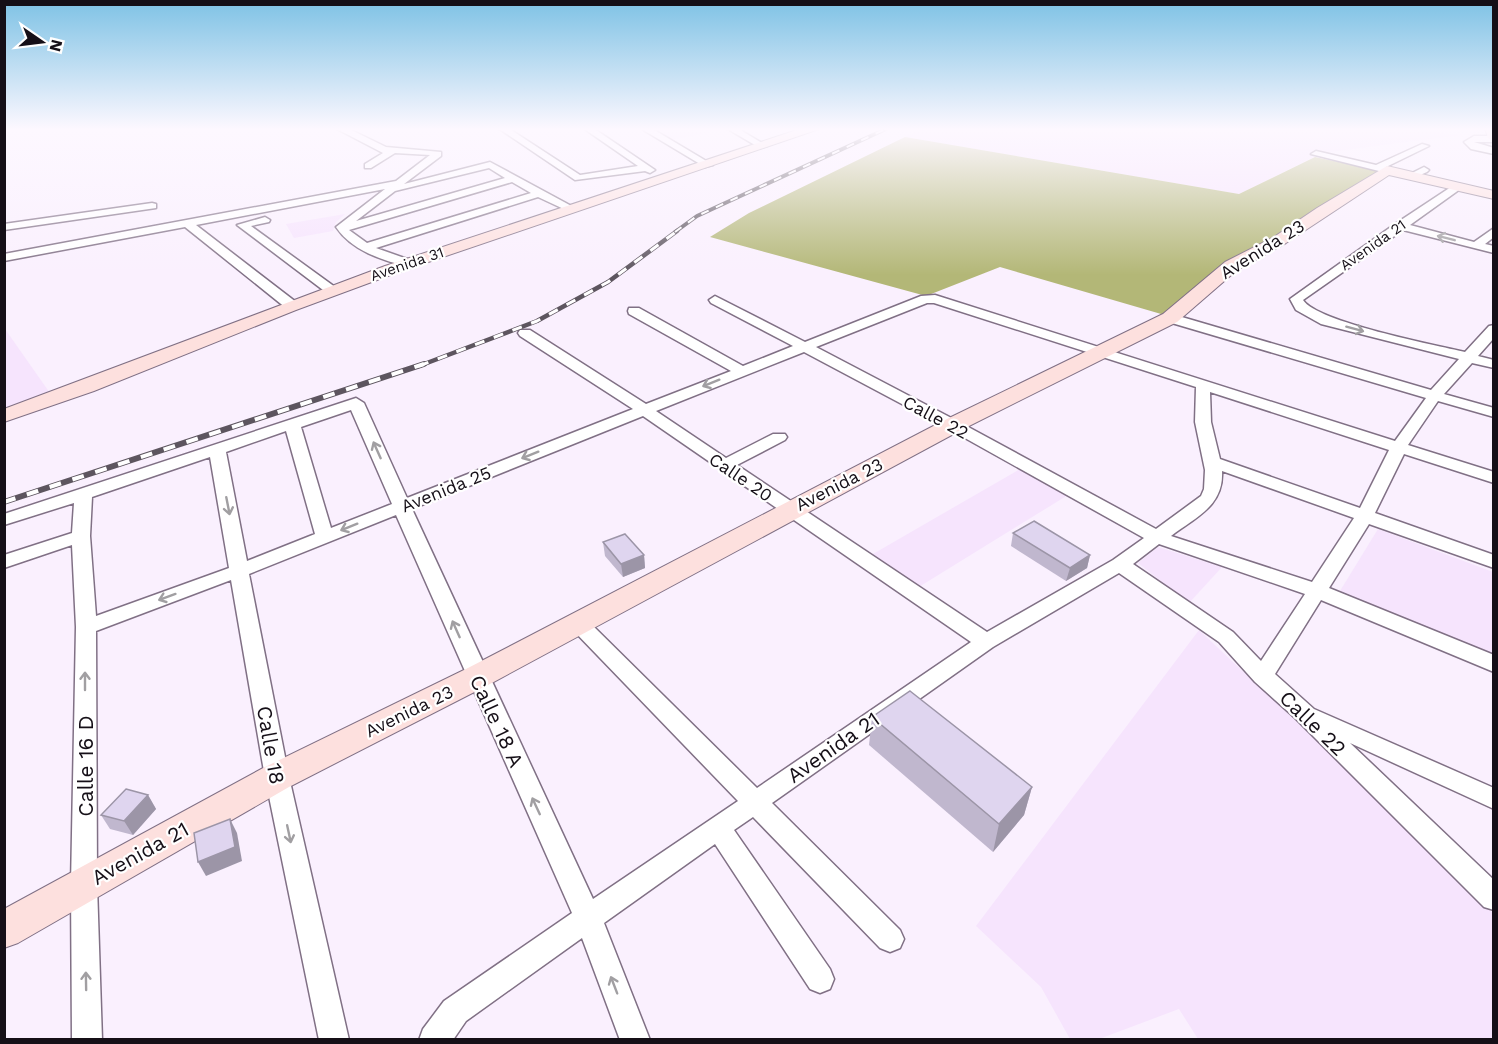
<svg xmlns="http://www.w3.org/2000/svg" width="1498" height="1044" font-family="'Work Sans',sans-serif">
	<style>
		.built { fill: #f6e4fd }
		.forest { fill: #b3b777 }
		.lines { fill: none; stroke-linecap: round; stroke-linejoin: round }
		.street-casing { stroke: #807085; stroke-width: 3 }
		.secondary-casing { stroke: #807085; stroke-width: 2 }
		.street { fill: #fff; fill-rule: evenodd }
		.secondary { fill: #fde0de; fill-rule: evenodd }
		.rail-far2-casing { stroke: #5d555f; stroke-width: 4 }
		.rail-far1-casing { stroke: #5d555f; stroke-width: 4.5 }
		.rail-casing { stroke: #5d555f; stroke-width: 6 }
		.rail-far2 { stroke: #fff; stroke-width: 2; stroke-dasharray: 8; stroke-linecap: butt }
		.rail-far1 { stroke: #fff; stroke-width: 3; stroke-dasharray: 10; stroke-linecap: butt }
		.rail { stroke: #fff; stroke-width: 4; stroke-dasharray: 12; stroke-linecap: butt }
		.wall { fill: #c0b7ce }
		.shaded-wall { fill: #9c95a7 }
		.building { fill: #dfd5ef; stroke: #9c95a7; stroke-width: 1.5 }
		.oneway { stroke: #a19fa2 }
		.labels { text-anchor: middle; dominant-baseline: central; stroke-width: 4.5; stroke-linejoin: round; paint-order: stroke }
		.far-street-label { font-size: 15px; fill: #150f17; stroke: #fff }
		.street-label { font-size: 18px; fill: #150f17; stroke: #fff }
		.near-street-label { font-size: 21px; fill: #150f17; stroke: #fff }
	</style>
	<rect width="100%" height="100%" fill="#faf0fe"/>
	<!-- built -->
	<g class="built">
		<polygon points="651,128 720,128 722,130 670,140"/>
		<polygon points="924,128 1391,128 1461,135 1322,153 1239,194 905,137"/>
		<polygon points="345,214 336,222 333,231 294,238 286,224"/>
		<polygon points="5,329 52,396 5,411"/>
		<polygon points="1020,469 1068,495 914,590 866,558"/>
		<polygon points="1378,529 1493,572 1493,654 1340,591"/>
		<polygon points="1158,547 1222,567 1189,603 1138,563"/>
		<polygon points="1199,630 1333,756 1493,913 1493,1039 1198,1039 1179,1009 1099,1039 1070,1039 1041,987 976,926"/>
	</g>
	<!-- forest -->
	<polygon class="forest" points="905,137 1239,194 1315,157 1381,171 1168,316 1000,267 926,296 710,237 749,213"/>
	<g class="lines">
		<defs>
			<g id="street">
				<path d="M 335,128 L 347,128 L 386,147 L 441,152 L 441,156 L 404,184 L 490,162 L 577,209 L 568,211 L 538,197 L 376,248 L 413,261 L 413,265 L 409,267 C 382,260 352,251 336,227 L 385,189 L 196,225 L 296,302 L 297,305 L 296,308 L 286,308 L 185,227 L 4,261 L 4,254 L 396,181 L 430,155 L 395,153 L 371,168 L 365,168 L 365,164 L 383,153 ZM 489,168 L 505,178 L 356,221 L 395,191 ZM 512,182 L 531,193 L 367,243 L 349,230 Z"/>
				<polygon points="498,128 508,128 580,175 638,166 583,128 593,128 655,170 650,173 645,171 575,180"/>
				<polygon points="640,128 651,128 713,165 705,167"/>
				<polygon points="726,128 737,128 767,146 760,148"/>
				<polygon points="1474,136 1494,136 1494,142 1474,142 1494,148 1494,154 1471,149 1464,142"/>
				<polygon points="1422,144 1429,146 1386,167 1392,170 1387,173 1311,154 1316,151 1376,165"/>
				<polygon points="1424,167 1429,170 1427,172 1411,179 1406,176"/>
				<path d="M 1454,185 L 1463,187 L 1410,225 L 1474,242 L 1494,228 L 1494,237 L 1485,244 L 1494,246 L 1494,253 L 1403,230 L 1303,300 C 1317,322 1435,345 1465,352 L 1489,326 L 1494,325 L 1494,338 L 1478,356 L 1494,360 L 1494,368 L 1472,363 L 1444,394 L 1494,408 L 1494,417 L 1438,401 L 1408,445 L 1494,472 L 1494,483 L 1404,454 L 1375,513 L 1494,555 L 1494,568 L 1369,524 L 1329,588 L 1494,655 L 1494,672 L 1321,600 L 1275,674 L 1314,709 L 1494,788 L 1494,809 L 1350,743 L 1494,880 L 1494,910 L 1484,907 L 1295,718 L 1255,682 L 1219,642 L 1119,573 L 993,647 L 772,803 L 900,930 L 904,939 L 900,948 L 890,952 L 880,948 L 753,817 L 734,830 L 830,969 L 834,979 L 830,989 L 820,993 L 810,989 L 715,844 L 604,923 L 650,1040 L 620,1040 L 582,938 L 466,1021 L 453,1040 L 419,1040 L 423,1029 L 444,1001 L 572,913 L 396,515 L 249,574 L 289,777 L 349,1040 L 319,1040 L 265,777 L 231,580 L 96,631 L 97,885 L 102,1040 L 72,1040 L 71,885 L 76,627 L 72,545 L 4,568 L 4,555 L 72,533 L 74,503 L 4,525 L 4,514 L 356,398 L 364,403 L 407,498 L 633,409 L 520,336 L 518,333 L 520,330 L 530,330 L 646,404 L 731,371 L 629,314 L 628,311 L 629,308 L 639,308 L 743,366 L 793,346 L 711,303 L 709,300 L 715,296 L 805,342 L 921,296 L 935,295 L 1395,441 L 1426,398 L 1165,321 L 1163,318 L 1170,314 L 1175,315 L 1431,390 L 1459,359 L 1321,324 L 1296,310 L 1290,299 L 1395,224 ZM 927,303 L 934,303 L 1196,387 L 1195,422 L 1205,470 L 1204,489 L 1201,496 L 1156,529 L 959,422 L 816,347 ZM 804,352 L 947,428 L 1144,538 L 1113,560 L 987,632 L 737,465 L 785,440 L 787,437 L 785,434 L 773,434 L 726,458 L 656,411 ZM 1210,392 L 1389,450 L 1360,508 L 1220,459 L 1211,422 ZM 351,410 L 392,504 L 331,528 L 301,427 ZM 643,416 L 971,642 L 757,788 L 585,618 L 578,616 L 571,618 L 568,623 L 571,628 L 738,801 L 593,899 L 412,509 ZM 286,431 L 315,534 L 247,561 L 226,452 ZM 210,457 L 229,568 L 96,616 L 90,536 L 92,497 ZM 1222,471 L 1354,518 L 1312,582 L 1171,536 C 1196,517 1224,506 1222,471 ZM 1159,544 L 1305,594 L 1261,661 L 1233,632 L 1133,564 Z"/>
				<polygon points="152,203 156,204 156,208 4,230 4,224"/>
				<polygon points="265,217 270,220 269,222 251,226 335,287 337,290 335,293 327,293 237,225"/>
			</g>
			<g id="secondary">
				<polygon points="803,128 822,128 396,273 296,310 94,391 4,422 4,409 385,266"/>
				<polygon points="1485,128 1494,128 1494,142 1488,138"/>
				<polygon points="1387,166 1494,191 1494,199 1389,175 1286,243 1237,270 1177,322 961,430 488,685 289,787 18,943 4,948 4,909 265,767 466,669 945,420 1163,314 1225,262 1274,237 1317,208"/>
			</g>
		</defs>
		<!-- street casing -->
		<use href="#street" class="street-casing"/>
		<!-- secondary casing -->
		<use href="#secondary" class="secondary-casing"/>
		<!-- street -->
		<use href="#street" class="street"/>
		<!-- secondary -->
		<use href="#secondary" class="secondary"/>
		<defs>
			<polyline id="rail-far2" points="675,232 697,216 888,128"/>
			<polyline id="rail-far1" points="419,366 537,321 608,282 677,231"/>
			<polyline id="rail" points="4,502 424,364"/>
		</defs>
		<!-- rail-far2 casing -->
		<use href="#rail-far2" class="rail-far2-casing"/>
		<!-- rail-far1 casing -->
		<use href="#rail-far1" class="rail-far1-casing"/>
		<!-- rail casing -->
		<use href="#rail" class="rail-casing"/>
		<!-- rail-far2 -->
		<use href="#rail-far2" class="rail-far2"/>
		<!-- rail-far1 -->
		<use href="#rail-far1" class="rail-far1"/>
		<!-- rail -->
		<use href="#rail" class="rail"/>
	</g>
	<!-- wall -->
	<g class="wall">
		<polygon points="1013,533 1090,555 1087,568 1066,581 1011,546"/>
		<polygon points="603,542 644,555 645,568 623,577 605,556"/>
		<polygon points="872,717 1032,787 1024,815 993,852 869,745"/>
		<polygon points="148,795 156,809 133,835 110,829 101,815"/>
	</g>
	<!-- shaded-wall -->
	<g class="shaded-wall">
		<polygon points="644,555 645,568 623,577 621,564"/>
		<polygon points="1090,555 1087,568 1066,581 1070,568"/>
		<polygon points="1032,787 1024,815 993,852 999,824"/>
		<polygon points="148,795 156,809 133,835 124,821"/>
		<polygon points="230,819 237,833 242,861 206,876 198,862"/>
	</g>
	<!-- building -->
	<g class="building">
		<polygon points="1034,521 1090,555 1070,568 1013,533"/>
		<polygon points="625,534 644,555 621,564 603,542"/>
		<polygon points="910,691 1032,787 999,824 872,717"/>
		<polygon points="126,789 148,795 124,821 101,815"/>
		<polygon points="230,819 235,847 198,862 194,833"/>
	</g>
	<!-- one-way arrows -->
	<defs><path id="oneway-shaft" d="M-6 0H5M1.5-3L5.5 0L1.5 3" fill="none" stroke-width="1.6" stroke-linecap="round" stroke-linejoin="round" transform="scale(1.5)"/></defs>
	<g class="oneway">
		<use href="#oneway-shaft" transform="translate(1446 238) rotate(-166)"/>
		<use href="#oneway-shaft" transform="translate(1355 329) rotate(15)"/>
		<use href="#oneway-shaft" transform="translate(711 383) rotate(158)"/>
		<use href="#oneway-shaft" transform="translate(377 450) rotate(-114)"/>
		<use href="#oneway-shaft" transform="translate(530 455) rotate(158)"/>
		<use href="#oneway-shaft" transform="translate(228 506) rotate(79)"/>
		<use href="#oneway-shaft" transform="translate(349 527) rotate(158)"/>
		<use href="#oneway-shaft" transform="translate(167 597) rotate(160)"/>
		<use href="#oneway-shaft" transform="translate(456 629) rotate(-114)"/>
		<use href="#oneway-shaft" transform="translate(85 681) rotate(-90)"/>
		<use href="#oneway-shaft" transform="translate(536 806) rotate(-115)"/>
		<use href="#oneway-shaft" transform="translate(289 834) rotate(78)"/>
		<use href="#oneway-shaft" transform="translate(86 981) rotate(-91)"/>
		<use href="#oneway-shaft" transform="translate(614 985) rotate(-111)"/>
	</g>
	<!-- sky -->
	<linearGradient id="sky" x2="0" y2="1"><stop stop-color="#7ec2e5"/><stop offset="0.47" stop-color="#fdf8ff"/><stop offset="1" stop-color="#fdf8ff" stop-opacity="0"/></linearGradient>
	<rect width="1498" height="275" fill="url(#sky)"/>
	<g class="labels">
		<!-- far-street labels -->
		<g class="far-street-label">
			<text transform="translate(1373 245) rotate(-35)">Avenida 21</text>
			<text transform="translate(407 264) rotate(-19)">Avenida 31</text>
		</g>
		<!-- street labels -->
		<g class="street-label">
			<text transform="translate(1262 249) rotate(-32)">Avenida 23</text>
			<text transform="translate(936 417) rotate(28)">Calle 22</text>
			<text transform="translate(741 477) rotate(34)">Calle 20</text>
			<text transform="translate(839 484) rotate(-27)">Avenida 23</text>
			<text transform="translate(446 489) rotate(-22)">Avenida 25</text>
			<text transform="translate(409 711) rotate(-26)">Avenida 23</text>
		</g>
		<!-- near-street labels -->
		<g class="near-street-label">
			<text transform="translate(497 721) rotate(65)">Calle 18 A</text>
			<text transform="translate(1313 723) rotate(44)">Calle 22</text>
			<text transform="translate(271 745) rotate(80)">Calle 18</text>
			<text transform="translate(833 747) rotate(-35)">Avenida 21</text>
			<text transform="translate(85 766) rotate(-90)">Calle 16 D</text>
			<text transform="translate(140 853) rotate(-29)">Avenida 21</text>
		</g>
	</g>
	<!-- border -->
	<rect width="1498" height="1044" fill="none" stroke="#150f17" stroke-width="12"/>
	<!-- north arrow -->
	<g transform="translate(42 42) rotate(104)" stroke="#ffffff" stroke-width="4.5" paint-order="stroke">
	<path d="M0-4.5L10 22L0 15L-10 22Z" fill="#150f17"/>
	<text y="-9" font-size="16" font-weight="bold" text-anchor="middle" fill="#150f17">N</text>
	</g>
</svg>
